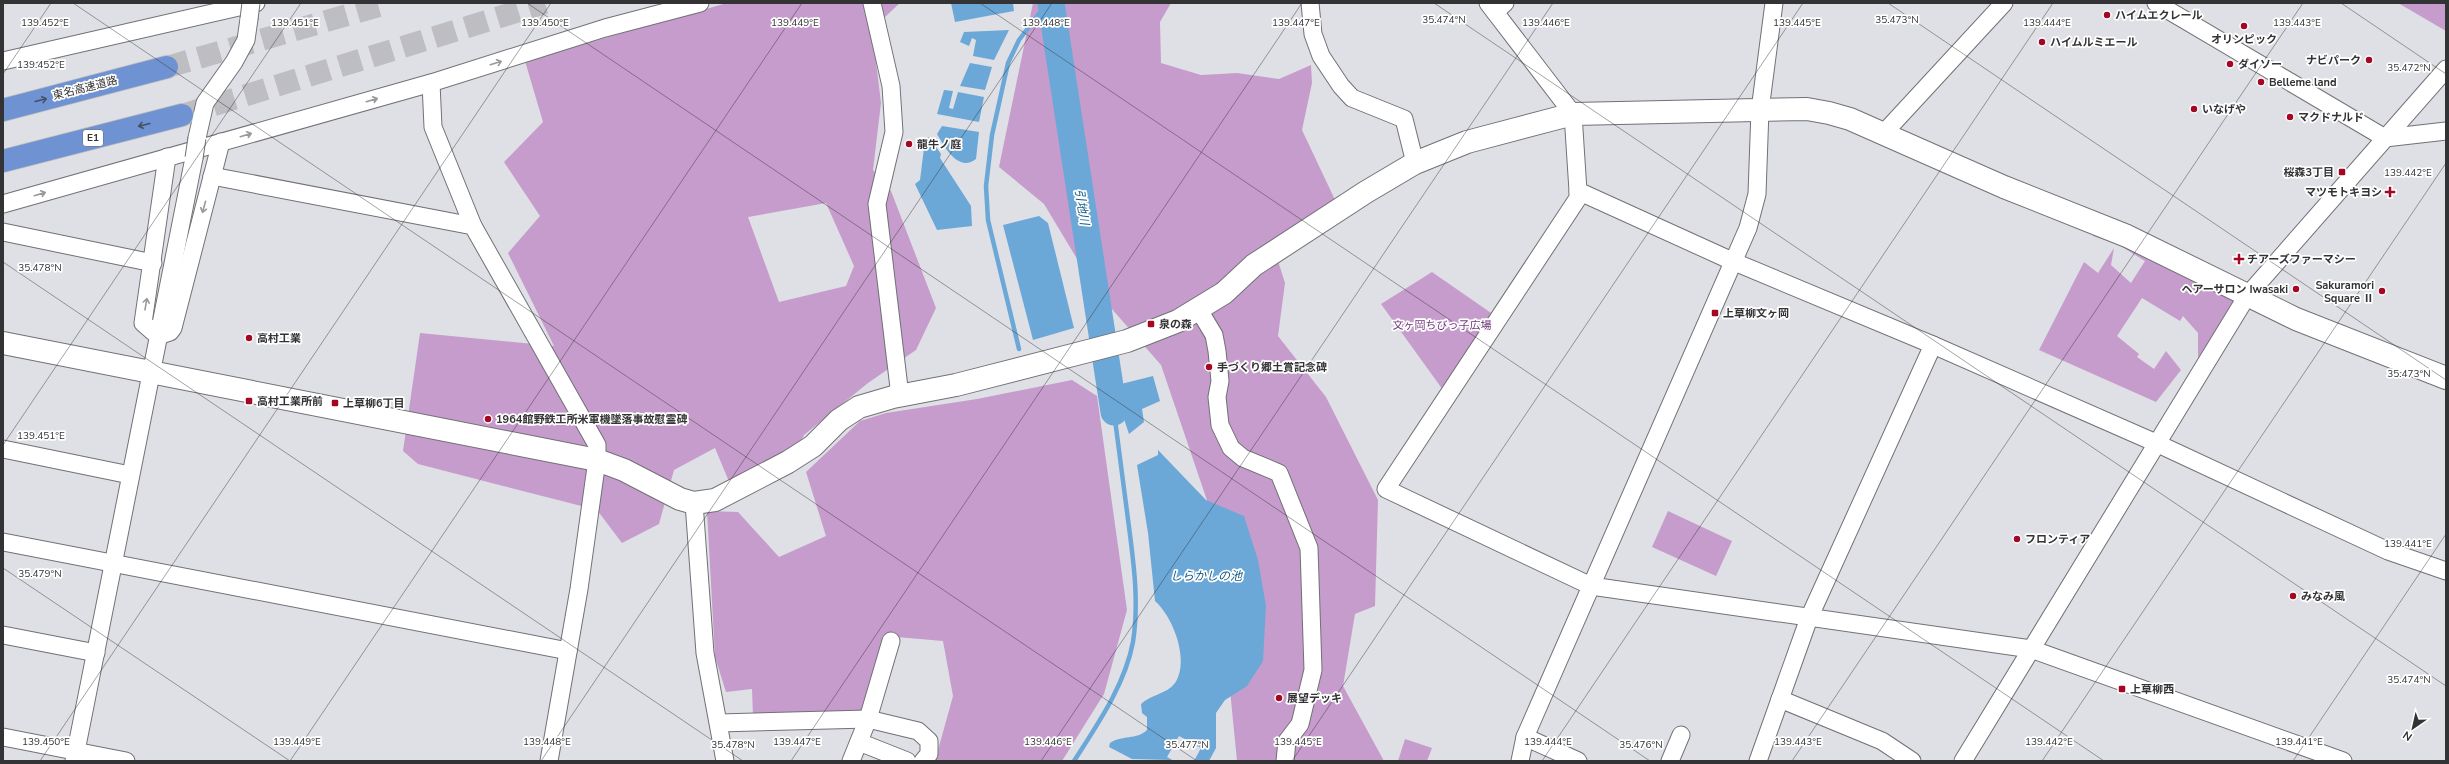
<svg xmlns="http://www.w3.org/2000/svg" width="2449" height="764" font-family="'Nunito Sans','Noto Sans JP',sans-serif">
	<style>
		.green { fill: #c69ccc; fill-rule: evenodd }
		.water { fill: #6ba8d7 }
		.pier { fill: #dfe0e5 }
		.lines { fill: none; stroke-linecap: round; stroke-linejoin: round }
		.stream { stroke: #6ba8d7; stroke-width: 4.5 }
		.river { stroke: #6ba8d7; stroke-width: 27 }
		.highway-tunnel { stroke: #bdbdc2; stroke-width: 22; stroke-dasharray: 22 11; stroke-linecap: butt }
		.street-casing { stroke: #717176; stroke-width: 19 }
		.secondary-casing { stroke: #717176; stroke-width: 24 }
		.highway-casing { stroke: #bebebe; stroke-width: 24 }
		.street { stroke: #fff; stroke-width: 17 }
		.secondary { stroke: #fff; stroke-width: 22 }
		.highway { stroke: #6f92d3; stroke-width: 22 }
		.street-bridge-casing { stroke: #717176; stroke-width: 19; stroke-linecap: butt }
		.street-bridge { stroke: #fff; stroke-width: 17 }
		.oneway { stroke: #99999a }
		.oneway2 { stroke: #455064 }
		.ticks { fill: none; stroke: #333335; stroke-width: 1; stroke-opacity: 0.45 }
		.poi-dot { fill: #a40724; stroke: #fff; stroke-width: 1.5 }
		.labels { text-anchor: middle; dominant-baseline: central; stroke-width: 3.5; stroke-linejoin: round; paint-order: stroke }
		.shield { fill: #fff; stroke: #707072; stroke-width: 1 }
		.shield-label { font-size: 10px; font-weight: bold; fill: #333335 }
		.poi-label { font-size: 11px; font-weight: bold; fill: #333335; stroke: #fff; text-anchor: start }
		.street-label { font-size: 11px; fill: #333335; stroke: #fff }
		.park-label { font-size: 11px; fill: #72387b; stroke: #fff }
		.water-label { font-size: 12px; font-style: italic; fill: #0f5884; stroke: #fff }
		.ticks-label { font-size: 10px; text-anchor: middle; fill: #333335; stroke: #fff; stroke-width: 3.5; stroke-linejoin: round; paint-order: stroke }
	</style>
	<rect width="100%" height="100%" fill="#dfe0e5"/>
	<!-- green -->
	<g class="green">
		<path d="M 727,3 L 900,3 L 872,29 L 881,103 L 873,170 L 891,191 L 936,308 L 916,350 L 868,383 L 804,435 L 798,448 L 730,484 L 715,448 L 674,470 L 659,524 L 622,543 L 597,510 L 418,464 L 403,451 L 420,333 L 554,346 L 508,253 L 540,216 L 504,162 L 543,122 L 525,61 ZM 826,203 L 854,266 L 846,286 L 779,302 L 748,217 Z"/>
		<polygon points="1033,3 1171,3 1160,22 1161,63 1201,75 1237,73 1279,79 1311,65 1312,83 1302,130 1336,202 1272,242 1285,283 1278,336 1326,397 1378,500 1375,606 1355,614 1343,686 1384,761 1237,761 1213,518 1161,365 1097,292 1044,204 999,167"/>
		<polygon points="2398,3 2446,3 2446,31"/>
		<polygon points="2095,229 2237,297 2198,358 2198,333 2183,316 2180,321 2142,298 2117,336 2139,354 2137,357 2154,369 2166,351 2181,370 2156,402 2039,350 2084,262 2098,273 2114,248 2111,265 2131,283 2145,261 2119,245 2093,236"/>
		<polygon points="1432,272 1494,315 1443,390 1381,304"/>
		<polygon points="1072,380 1097,396 1127,610 1104,694 1062,761 935,761 953,696 943,641 885,636 867,711 753,717 752,689 726,692 715,657 707,511 738,512 779,557 826,536 806,472 860,421 886,413 977,399"/>
		<polygon points="1668,511 1732,541 1716,576 1652,547"/>
		<polygon points="1405,739 1432,748 1427,761 1398,761"/>
	</g>
	<!-- water -->
	<g class="water">
		<polygon points="951,3 1013,3 1014,11 955,22"/>
		<polygon points="1009,30 994,60 973,56 976,40 972,38 969,46 960,42 964,32"/>
		<polygon points="970,63 992,67 985,90 960,86"/>
		<polygon points="944,90 953,91 949,108 953,109 958,92 984,97 979,122 937,114"/>
		<path d="M 942,126 L 979,132 L 976,159 C 958,173 944,146 937,134 Z"/>
		<polygon points="929,137 941,154 940,158 971,206 972,226 937,230 915,184 920,180 925,140"/>
		<polygon points="1039,216 1048,223 1074,328 1033,340 1003,225"/>
		<polygon points="1153,376 1160,401 1142,409 1144,422 1129,434 1113,386"/>
		<path d="M 1158,450 L 1206,500 L 1244,516 L 1258,560 L 1266,606 L 1263,661 L 1247,686 L 1225,700 L 1216,713 L 1216,748 L 1209,761 L 1132,759 L 1109,747 L 1110,743 C 1121,735 1137,740 1147,730 L 1147,717 L 1142,713 L 1141,704 C 1150,695 1167,694 1175,683 C 1190,660 1173,617 1155,601 L 1148,533 L 1137,465 L 1158,455 Z"/>
	</g>
	<!-- pier -->
	<polygon class="pier" points="1179,736 1201,748 1194,761 1174,761 1167,757"/>
	<g class="lines">
		<!-- stream -->
		<g class="stream">
			<polyline points="1019,349 988,220 986,186 992,135 1008,63 1019,40 1047,3"/>
			<path d="M 1074,761 C 1097,725 1125,685 1133,642 C 1139,603 1134,565 1129,527 C 1124,488 1119,450 1114,412 L 1126,410"/>
		</g>
		<!-- river -->
		<polyline class="river" points="1051,3 1114,412"/>
		<!-- highway-tunnel -->
		<g class="highway-tunnel">
			<polyline points="167,67 389,3"/>
			<polyline points="182,115 545,3"/>
		</g>
		<defs>
			<g id="street">
				<polyline points="872,3 891,86 894,132 877,204 900,396"/>
				<polyline points="1310,3 1313,34 1321,56 1341,86 1352,98 1404,119 1415,163"/>
				<polyline points="1488,3 1573,114 1578,191 1732,261 1933,345 2156,443 2388,551 2446,571"/>
				<polyline points="2156,3 2385,138 2446,131"/>
				<polyline points="1495,12 1505,3"/>
				<polyline points="3,61 256,3"/>
				<polyline points="431,83 433,127 473,226 597,445 597,460 579,589 549,761"/>
				<polyline points="1883,134 2004,3"/>
				<polyline points="197,138 205,103 234,62 246,40 249,19"/>
				<polyline points="212,176 473,226"/>
				<polyline points="1578,191 1578,198 1386,489 1591,586 2031,649 2343,761"/>
				<polyline points="3,204 431,83 605,28 700,3"/>
				<polyline points="3,232 153,263"/>
				<polyline points="1199,310 1214,335 1217,351 1220,381 1217,397 1220,425 1231,448 1243,458 1279,473 1309,548 1313,670 1300,724 1287,741 1285,761"/>
				<polyline points="158,336 170,332 173,328 221,142"/>
				<polyline points="158,336 143,323 167,157"/>
				<polyline points="3,449 130,475"/>
				<polyline points="694,503 705,653 725,761"/>
				<polyline points="3,542 568,651"/>
				<polyline points="3,635 96,653"/>
				<polyline points="1780,699 1882,741 1912,761"/>
				<polyline points="719,723 868,719 918,731 929,741 929,754 923,761"/>
				<polyline points="3,737 126,761"/>
				<polyline points="1525,737 1578,761"/>
				<polyline points="859,742 907,761"/>
				<polyline points="74,761 194,158"/>
				<polyline points="851,761 868,719 891,641"/>
				<polyline points="1520,761 1525,737 1748,228 1757,194 1760,110 1774,3"/>
				<polyline points="1670,761 1681,735"/>
				<polyline points="1758,761 1809,618 1933,345"/>
				<polyline points="1963,761 2247,296 2446,69"/>
			</g>
			<polyline id="secondary" points="3,343 597,460 624,470 680,499 694,503 715,500 788,462 813,446 839,420 859,407 893,397 956,385 1127,341 1178,321 1224,293 1254,265 1366,192 1415,163 1467,142 1573,114 1807,109 1829,113 1850,119 2004,187 2127,236 2296,319 2446,378"/>
			<g id="highway">
				<polyline points="3,110 167,67"/>
				<polyline points="3,161 182,115"/>
			</g>
		</defs>
		<!-- street casing -->
		<use href="#street" class="street-casing"/>
		<!-- secondary casing -->
		<use href="#secondary" class="secondary-casing"/>
		<!-- highway casing -->
		<use href="#highway" class="highway-casing"/>
		<!-- street -->
		<use href="#street" class="street"/>
		<!-- secondary -->
		<use href="#secondary" class="secondary"/>
		<!-- highway -->
		<use href="#highway" class="highway"/>
		<defs>
			<g id="street-bridge">
				<polyline points="249,19 251,3"/>
				<polyline points="194,158 197,138"/>
			</g>
		</defs>
		<!-- street-bridge casing -->
		<use href="#street-bridge" class="street-bridge-casing"/>
		<!-- street-bridge -->
		<use href="#street-bridge" class="street-bridge"/>
	</g>
	<!-- one-way arrows -->
	<defs><path id="oneway-shaft" d="M-6 0H5M1.5-3L5.5 0L1.5 3" fill="none" stroke-width="1.6" stroke-linecap="round" stroke-linejoin="round"/></defs>
	<g class="oneway">
		<use href="#oneway-shaft" transform="translate(496 63) rotate(-17)"/>
		<use href="#oneway-shaft" transform="translate(372 100) rotate(-16)"/>
		<use href="#oneway-shaft" transform="translate(246 135) rotate(-16)"/>
		<use href="#oneway-shaft" transform="translate(40 194) rotate(-16)"/>
		<use href="#oneway-shaft" transform="translate(204 207) rotate(105)"/>
		<use href="#oneway-shaft" transform="translate(146 304) rotate(-80)"/>
	</g>
	<g class="oneway2">
		<use href="#oneway-shaft" transform="translate(41 100) rotate(-14)"/>
		<use href="#oneway-shaft" transform="translate(144 125) rotate(166)"/>
	</g>
	<!-- ticks -->
	<path class="ticks" d="M 73,3 L 1197,761M 527,3 L 1650,761M 980,3 L 2104,761M 1434,3 L 2446,686M 1888,3 L 2446,380M 2341,3 L 2446,74M 3,74 L 51,3M 3,262 L 743,761M 3,445 L 301,3M 3,568 L 290,761M 40,761 L 551,3M 290,761 L 802,3M 541,761 L 1052,3M 791,761 L 1302,3M 1041,761 L 1553,3M 1292,761 L 1803,3M 1542,761 L 2053,3M 1792,761 L 2303,3M 2042,761 L 2446,163M 2293,761 L 2446,534"/>
	<!-- markers -->
	<g class="poi-dot">
		<circle cx="2107" cy="15" r="4"/>
		<circle cx="2244" cy="26" r="4"/>
		<circle cx="2042" cy="42" r="4"/>
		<circle cx="2369" cy="60" r="4"/>
		<circle cx="2230" cy="64" r="4"/>
		<circle cx="2261" cy="82" r="4"/>
		<circle cx="2194" cy="109" r="4"/>
		<circle cx="2290" cy="117" r="4"/>
		<circle cx="909" cy="144" r="4"/>
		<rect x="2338" y="168" width="8" height="8" rx="2"/>
		<path d="M2388 186h4v4h4v4h-4v4h-4v-4h-4v-4h4z"/>
		<path d="M2237 253h4v4h4v4h-4v4h-4v-4h-4v-4h4z"/>
		<circle cx="2296" cy="289" r="4"/>
		<circle cx="2382" cy="291" r="4"/>
		<rect x="1711" y="309" width="8" height="8" rx="2"/>
		<rect x="1147" y="320" width="8" height="8" rx="2"/>
		<circle cx="249" cy="338" r="4"/>
		<circle cx="1209" cy="367" r="4"/>
		<rect x="245" y="397" width="8" height="8" rx="2"/>
		<rect x="331" y="399" width="8" height="8" rx="2"/>
		<circle cx="488" cy="419" r="4"/>
		<circle cx="2017" cy="539" r="4"/>
		<circle cx="2293" cy="596" r="4"/>
		<rect x="2118" y="685" width="8" height="8" rx="2"/>
		<circle cx="1279" cy="698" r="4"/>
	</g>
	<g class="labels">
		<!-- shield labels -->
		<rect class="shield" x="83" y="130" width="20" height="16" rx="3"/>
		<g class="shield-label">
			<text x="93" y="138">E1</text>
		</g>
		<!-- poi labels -->
		<g class="poi-label">
			<text x="2115" y="15">ハイムエクレール</text>
			<text x="2244" y="39" text-anchor="middle">オリンピック</text>
			<text x="2050" y="42">ハイムルミエール</text>
			<text x="2361" y="60" text-anchor="end">ナビパーク</text>
			<text x="2238" y="64">ダイソー</text>
			<text x="2269" y="82">Belleme land</text>
			<text x="2202" y="109">いなげや</text>
			<text x="2298" y="117">マクドナルド</text>
			<text x="917" y="144">龍牛ノ庭</text>
			<text x="2334" y="172" text-anchor="end">桜森3丁目</text>
			<text x="2382" y="192" text-anchor="end">マツモトキヨシ</text>
			<text x="2247" y="259">チアーズファーマシー</text>
			<text x="2374" y="285" text-anchor="end">Sakuramori<tspan x="2374" dy="13">Square Ⅱ</tspan></text>
			<text x="2288" y="289" text-anchor="end">ヘアーサロン Iwasaki</text>
			<text x="1723" y="313">上草柳文ヶ岡</text>
			<text x="1159" y="324">泉の森</text>
			<text x="257" y="338">高村工業</text>
			<text x="1217" y="367">手づくり郷土賞記念碑</text>
			<text x="257" y="401">高村工業所前</text>
			<text x="343" y="403">上草柳6丁目</text>
			<text x="496" y="419">1964館野鉄工所米軍機墜落事故慰霊碑</text>
			<text x="2025" y="539">フロンティア</text>
			<text x="2301" y="596">みなみ風</text>
			<text x="2130" y="689">上草柳西</text>
			<text x="1287" y="698">展望デッキ</text>
		</g>
		<!-- street labels -->
		<g class="street-label">
			<text transform="translate(85 88) rotate(-14)">東名高速道路</text>
		</g>
		<!-- park labels -->
		<g class="park-label">
			<text x="1442" y="325">文ヶ岡ちびっ子広場</text>
		</g>
		<!-- water labels -->
		<g class="water-label">
			<text transform="translate(1082 207) rotate(81)">引地川</text>
			<text x="1206" y="576">しらかしの池</text>
		</g>
	</g>
	<g class="ticks-label">
		<text x="1444" y="23">35.474°N</text>
		<text x="1897" y="23">35.473°N</text>
		<text x="45" y="26">139.452°E</text>
		<text x="295" y="26">139.451°E</text>
		<text x="545" y="26">139.450°E</text>
		<text x="795" y="26">139.449°E</text>
		<text x="1046" y="26">139.448°E</text>
		<text x="1296" y="26">139.447°E</text>
		<text x="1546" y="26">139.446°E</text>
		<text x="1797" y="26">139.445°E</text>
		<text x="2047" y="26">139.444°E</text>
		<text x="2297" y="26">139.443°E</text>
		<text x="41" y="68">139.452°E</text>
		<text x="2409" y="71">35.472°N</text>
		<text x="2408" y="176">139.442°E</text>
		<text x="40" y="271">35.478°N</text>
		<text x="2409" y="377">35.473°N</text>
		<text x="41" y="439">139.451°E</text>
		<text x="2408" y="547">139.441°E</text>
		<text x="40" y="577">35.479°N</text>
		<text x="2409" y="683">35.474°N</text>
		<text x="46" y="745">139.450°E</text>
		<text x="297" y="745">139.449°E</text>
		<text x="547" y="745">139.448°E</text>
		<text x="797" y="745">139.447°E</text>
		<text x="1048" y="745">139.446°E</text>
		<text x="1298" y="745">139.445°E</text>
		<text x="1548" y="745">139.444°E</text>
		<text x="1798" y="745">139.443°E</text>
		<text x="2049" y="745">139.442°E</text>
		<text x="2299" y="745">139.441°E</text>
		<text x="733" y="748">35.478°N</text>
		<text x="1187" y="748">35.477°N</text>
		<text x="1641" y="748">35.476°N</text>
	</g>
	<!-- border -->
	<rect width="2449" height="764" fill="none" stroke="#333335" stroke-width="8"/>
	<!-- north arrow -->
	<g transform="translate(2413 728) rotate(214)" stroke="#ffffff" stroke-width="3" paint-order="stroke">
	<path d="M0-3L7 15L0 10L-7 15Z" fill="#333335"/>
	<text y="-6" font-size="11" font-weight="bold" text-anchor="middle" fill="#333335">N</text>
	</g>
</svg>
